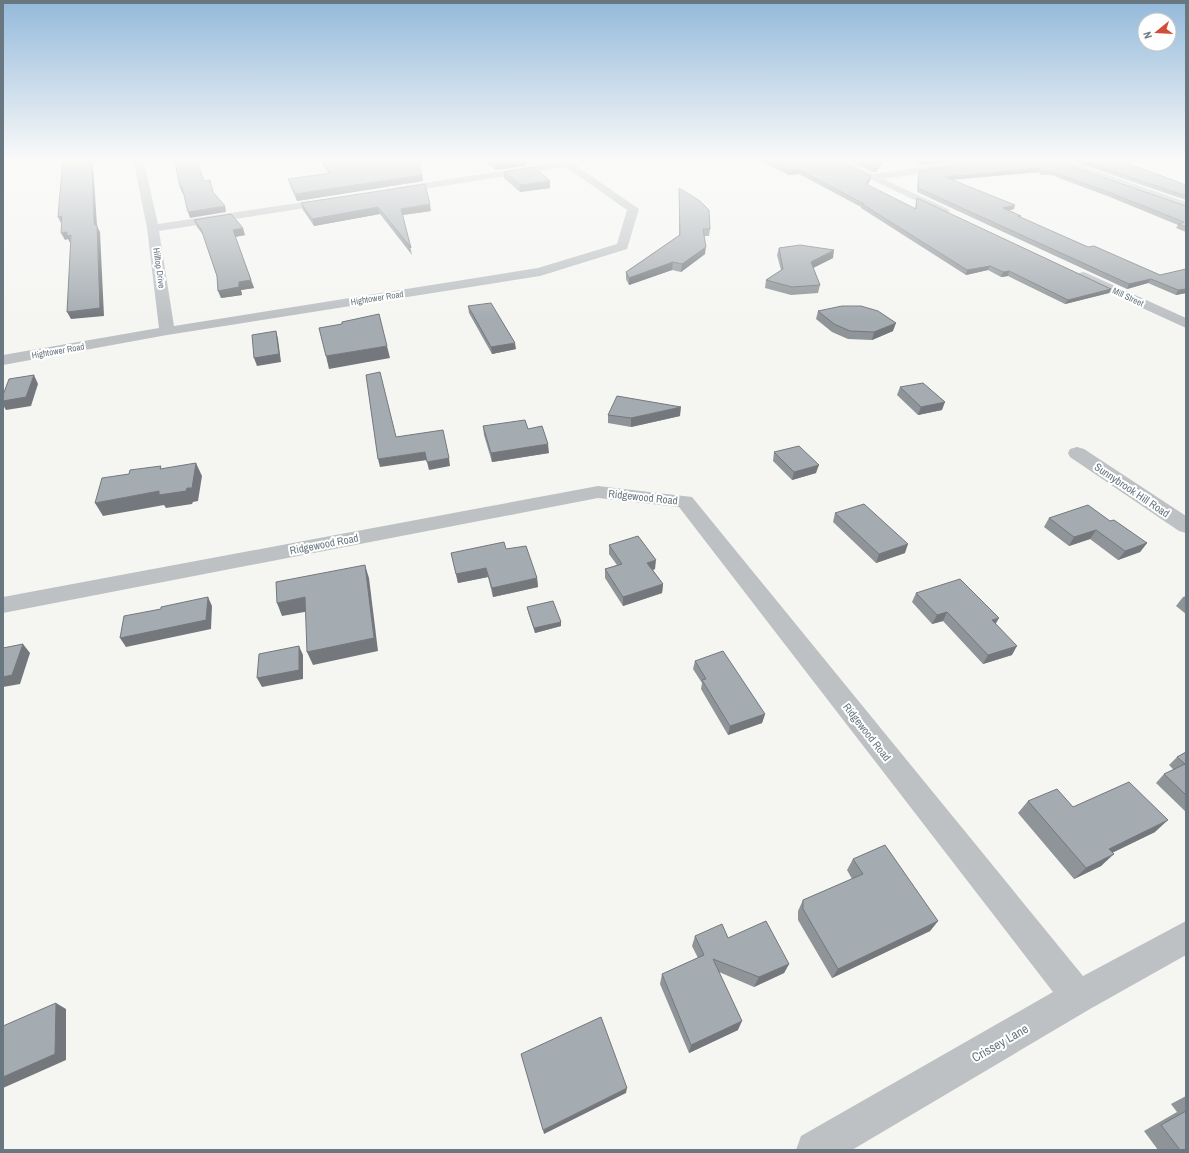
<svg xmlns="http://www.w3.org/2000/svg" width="1189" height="1153" font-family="'Archivo Narrow',sans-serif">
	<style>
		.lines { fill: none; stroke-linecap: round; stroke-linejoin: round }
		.street { fill: #bdc1c4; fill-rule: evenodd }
		.wall { fill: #8e9498 }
		.shaded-wall { fill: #74787c }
		.building { fill: #a5acb1; stroke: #74787c }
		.labels { text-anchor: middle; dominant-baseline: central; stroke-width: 4; stroke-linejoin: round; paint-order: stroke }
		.far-street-label { font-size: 9px; fill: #687780; stroke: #fff }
		.street-label { font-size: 11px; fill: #687780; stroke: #fff }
		.near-street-label { font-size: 13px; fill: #687780; stroke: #fff }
	</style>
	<rect width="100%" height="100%" fill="#f5f5f2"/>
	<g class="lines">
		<!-- street -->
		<g class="street">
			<polygon points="133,158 143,158 158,224 331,198 337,201 331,204 159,231 174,326 538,268 617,244 627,210 566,167 397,193 392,190 393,188 559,162 554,158 565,158 639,209 627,249 540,276 167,335 3,365 3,355 159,328 147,228"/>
			<polygon points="826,158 839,158 873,174 963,161 1005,158 1059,158 1186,202 1186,209 1048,161 963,167 883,179 948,209 950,211 944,214"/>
			<polygon points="1084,272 1186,318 1186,328 1079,279 1077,276 1079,273"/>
			<polygon points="1077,447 1084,449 1186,516 1186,533 1179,531 1070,457 1068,453 1070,449"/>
			<polygon points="598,486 692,497 1083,976 1186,921 1186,955 1090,1009 852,1150 796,1150 801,1136 1053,992 679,507 598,498 3,613 3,597"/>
		</g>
	</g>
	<!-- wall -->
	<g class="wall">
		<polygon points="319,158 418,158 422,175 423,181 297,201 290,185 288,179 328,173"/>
		<polygon points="481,158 524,158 526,166 495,170"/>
		<polygon points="754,158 831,158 870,181 867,185 915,209 916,202 917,198 1111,289 1109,293 1065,304 1008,276 1001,277 988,270 966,275 861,208 861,207 799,174 788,175"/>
		<polygon points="842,158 886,158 876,172 873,172"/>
		<polygon points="1063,158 1150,158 1123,162 1186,185 1186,200"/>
		<polygon points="1049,159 1186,206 1186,232 1176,228 1178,225 1110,197 1051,175 1040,175 1039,172 953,180 1014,209 1009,210 1021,216 1020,218 1088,247 1160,275 1186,269 1186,293 1176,295 1148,283 1127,289 917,192 918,175 919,171"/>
		<polygon points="504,172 550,188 520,192 504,178"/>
		<polygon points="679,188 710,229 709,236 704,236 705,254 681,272 672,270 629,285 626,279 626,272 679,235"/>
		<polygon points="301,203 431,211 403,215 412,255 380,214 314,226 303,210"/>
		<polygon points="194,220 245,235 235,237 254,288 241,290 242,295 221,298 217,276 204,236 197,227"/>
		<polygon points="779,248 833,258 813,268 820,285 818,293 791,295 765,288 766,280 781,270 777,255"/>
		<polygon points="468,306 516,349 492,354 469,313"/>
		<polygon points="818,311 893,331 872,340 848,339 832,332 816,319"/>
		<polygon points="900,387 942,410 918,415 897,395"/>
		<polygon points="608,415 680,416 631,427 608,423"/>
		<polygon points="483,426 528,429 549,453 492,462 484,435"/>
		<polygon points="774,452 816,473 792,480 773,461"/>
		<polygon points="835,513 905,553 876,563 833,522"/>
		<polygon points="1049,518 1110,521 1147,543 1140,552 1118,560 1090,539 1069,546 1044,527"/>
		<polygon points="609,545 655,569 653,570 663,584 662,593 623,606 605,578 605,569 617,565 609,554"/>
		<polygon points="506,549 537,578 538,587 493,597 488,577 458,583 451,553"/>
		<polygon points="916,593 996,624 1012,655 983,664 943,621 932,624 912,602"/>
		<polygon points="1186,596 1186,614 1176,606 1183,597"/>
		<polygon points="527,607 561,622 561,626 535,633 528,612"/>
		<polygon points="695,661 765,714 762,723 728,735 701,689 702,683 693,669"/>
		<polygon points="1186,752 1186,812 1156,783 1164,774 1174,770 1169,765 1177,757"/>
		<polygon points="1028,801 1073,807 1155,832 1112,853 1101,866 1074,879 1018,813"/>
		<polygon points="853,859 938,921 930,931 832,978 798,920 798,911 803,900 852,879 847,870"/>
		<polygon points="695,936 728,938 789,964 784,973 754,987 719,972 738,1030 689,1053 660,984 662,974 698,958 692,946"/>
		<polygon points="1186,1096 1186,1150 1158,1150 1144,1131 1177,1112 1171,1104"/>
	</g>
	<!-- shaded-wall -->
	<g class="shaded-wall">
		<polygon points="90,158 92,158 94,178 97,226 100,232 104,316 71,319 67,312 94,221"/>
		<polygon points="884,158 886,158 876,172 873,172 874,168"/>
		<polygon points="949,158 984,158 963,160 919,166 920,162"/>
		<polygon points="1126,158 1150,158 1115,163 1116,159"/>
		<polygon points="526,160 526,166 495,170 495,165"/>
		<polygon points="1040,168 1039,172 944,180 945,177"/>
		<polygon points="800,170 799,174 788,175 788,171"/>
		<polygon points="422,175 423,181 297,201 295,194"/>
		<polygon points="871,176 870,181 865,188 866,184"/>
		<polygon points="550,181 550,188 520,192 520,185"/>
		<polygon points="180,187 182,187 184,193 182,193"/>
		<polygon points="430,204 431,211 402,215 401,209"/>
		<polygon points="1015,205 1014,209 1002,212 1003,208"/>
		<polygon points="225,206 226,212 190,218 188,212"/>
		<polygon points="378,207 380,214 314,226 312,219"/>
		<polygon points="62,216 66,223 61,223 58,217"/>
		<polygon points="243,228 245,235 235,237 233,230"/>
		<polygon points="67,232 71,235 70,243 68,239 65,240 61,233"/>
		<polygon points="706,247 705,254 681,272 682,264"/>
		<polygon points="834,250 833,258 809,270 811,262"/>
		<polygon points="673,262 672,270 629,285 629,278"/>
		<polygon points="990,266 988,270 966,275 967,270"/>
		<polygon points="1009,271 1008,276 1001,277 1003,272"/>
		<polygon points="1151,279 1148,283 1127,289 1129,284"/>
		<polygon points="251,280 254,288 241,290 242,295 221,298 218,291 239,282"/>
		<polygon points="1111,289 1109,293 1065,304 1068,300"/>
		<polygon points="1186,289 1186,293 1176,295 1178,290"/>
		<polygon points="896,323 893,331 872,340 874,332"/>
		<polygon points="276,331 278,339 281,362 257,366 254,358"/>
		<polygon points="515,343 516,349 492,354 491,347"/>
		<polygon points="387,346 390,358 329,369 326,356"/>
		<polygon points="34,375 38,384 31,406 6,410 3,405 3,401"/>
		<polygon points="945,402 942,410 918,415 921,407"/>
		<polygon points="681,407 680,416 631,427 631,418"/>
		<polygon points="548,444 549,453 492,462 491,453"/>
		<polygon points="425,452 427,460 380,467 378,459"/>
		<polygon points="449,458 450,466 429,470 427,462"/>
		<polygon points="196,463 202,476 198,501 193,502 192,504 166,508 164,505 103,516 95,503 159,491"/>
		<polygon points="819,465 816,473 792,480 794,472"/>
		<polygon points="1096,530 1090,539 1069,546 1074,537"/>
		<polygon points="1147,543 1140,552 1118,560 1125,551"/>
		<polygon points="908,544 905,553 876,563 879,554"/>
		<polygon points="656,560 655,569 647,572 647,563"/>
		<polygon points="365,565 369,578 378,651 313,665 307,652"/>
		<polygon points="486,568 488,577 458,583 456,574"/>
		<polygon points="537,578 538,587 493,597 492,588"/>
		<polygon points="663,584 662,593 623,606 623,597"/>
		<polygon points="208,597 212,606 211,629 126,647 120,638"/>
		<polygon points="305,597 310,611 282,616 277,603"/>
		<polygon points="947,612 943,621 932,624 937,615"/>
		<polygon points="999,618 994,627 992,620"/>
		<polygon points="561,622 561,626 535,633 534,628"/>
		<polygon points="23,644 30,653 20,684 3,687 3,677"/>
		<polygon points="299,646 303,655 303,679 262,687 257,678"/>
		<polygon points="1017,646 1012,655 983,664 988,655"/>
		<polygon points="765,714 762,723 728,735 730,726"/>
		<polygon points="1168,820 1155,832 1097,860 1109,849"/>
		<polygon points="1114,854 1101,866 1074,879 1086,868"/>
		<polygon points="938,921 930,931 832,978 838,969"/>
		<polygon points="789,964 784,973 754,987 759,977"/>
		<polygon points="56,1003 66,1009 66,1060 3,1088 3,1077"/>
		<polygon points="742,1021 738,1030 689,1053 691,1045"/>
		<polygon points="627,1088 626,1093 544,1134 543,1130"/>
	</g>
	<!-- building -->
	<g class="building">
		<polygon points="63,158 90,158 92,171 94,221 95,225 97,225 100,308 67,312 71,235 67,236 67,232 61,233 62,216 58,217"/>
		<polygon points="174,158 196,158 204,181 210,180 213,192 225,206 188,212 182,187 180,187"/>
		<polygon points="321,158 418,158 422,175 295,194 288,179 331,173"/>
		<polygon points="487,158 524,158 526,160 495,165"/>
		<polygon points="762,158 831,158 871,176 866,184 916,209 917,198 1111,289 1068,300 1009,271 1003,272 990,266 967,270 862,204 864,204 800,170 788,171"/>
		<polygon points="852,158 884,158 877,168 874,168"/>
		<polygon points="920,158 949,158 920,162"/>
		<polygon points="1075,158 1126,158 1116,159 1186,185 1186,196"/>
		<polygon points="1049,159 1186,206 1186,227 1178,224 1184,222 1111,193 1052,172 1042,171 1040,168 945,177 1015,205 1003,208 1021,216 1018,216 1088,247 1094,246 1160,275 1186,269 1186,289 1178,290 1151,279 1129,284 918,188 919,171 964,165"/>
		<polygon points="534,167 550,181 520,185 504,172"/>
		<polygon points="425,184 430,204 401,209 411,248 378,207 312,219 301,203"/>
		<polygon points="679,188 700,201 709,210 710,229 703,229 706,247 682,264 673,262 629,278 626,272 680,235"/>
		<polygon points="231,214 243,228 233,230 251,280 239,282 239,287 218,291 217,276 201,229 194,220"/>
		<polygon points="800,245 834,250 811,262 820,285 792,287 766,280 783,269 779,248"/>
		<polygon points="491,303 515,343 491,347 468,306"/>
		<polygon points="842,306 861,306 878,311 896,323 874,332 850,331 834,324 818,311"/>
		<polygon points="379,314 387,346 326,356 319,328 342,324 342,322"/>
		<polygon points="276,331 279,354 254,358 252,335"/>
		<polygon points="380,372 396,437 443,430 449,458 427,462 425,452 378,459 366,375"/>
		<polygon points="34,375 26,397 3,401 3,395 9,379"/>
		<polygon points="923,383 945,402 921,407 900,387"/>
		<polygon points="617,396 681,407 631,418 608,415"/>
		<polygon points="525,420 528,429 542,426 548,444 491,453 483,426"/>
		<polygon points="799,446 819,465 794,472 774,452"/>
		<polygon points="196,463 192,488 187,488 186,491 159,495 159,491 95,503 102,478 129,474 130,470 161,466 160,469"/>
		<polygon points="864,504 908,544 879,554 835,513"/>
		<polygon points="1088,505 1110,521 1114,520 1147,543 1125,551 1096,530 1074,537 1049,518"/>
		<polygon points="638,536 656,560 647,563 663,584 623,597 605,569 622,564 609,545"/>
		<polygon points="504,542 506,549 526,546 537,578 492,588 486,568 456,574 451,553"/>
		<polygon points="365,565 374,638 307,652 305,597 277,603 276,582"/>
		<polygon points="960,579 999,618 992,620 1017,646 988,655 947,612 937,615 916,593"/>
		<polygon points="208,597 206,620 120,638 124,616 161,609 161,607"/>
		<polygon points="553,601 561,622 534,628 527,607"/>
		<polygon points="23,644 12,675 3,677 3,648"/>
		<polygon points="299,646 299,670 257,678 259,654"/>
		<polygon points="723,651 765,714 730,726 702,680 706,679 695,661"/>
		<polygon points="1186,752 1186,795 1164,774 1185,764 1177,757"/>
		<polygon points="1129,782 1168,820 1109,849 1114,854 1086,868 1028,801 1057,789 1073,807"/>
		<polygon points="885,845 938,921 838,969 803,909 803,900 863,874 853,859"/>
		<polygon points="766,921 789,964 759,977 713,959 742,1021 691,1045 662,974 704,955 695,936 722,924 728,938"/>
		<polygon points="56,1003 55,1054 3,1077 3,1026"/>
		<polygon points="601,1017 627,1088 543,1130 521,1054"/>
		<polygon points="1186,1111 1186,1150 1180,1150 1161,1125"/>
	</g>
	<!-- sky -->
	<linearGradient id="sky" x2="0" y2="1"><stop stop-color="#93b9da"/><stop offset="0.5" stop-color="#fafaf9"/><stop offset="1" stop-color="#fafaf9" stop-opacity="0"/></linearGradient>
	<rect width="1189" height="319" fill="url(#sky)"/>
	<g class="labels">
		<!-- far-street labels -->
		<g class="far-street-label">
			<text transform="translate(159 268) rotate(82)">Hilltop Drive</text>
			<text transform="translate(1128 297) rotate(25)">Mill Street</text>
			<text transform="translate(377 298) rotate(-9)">Hightower Road</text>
			<text transform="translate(58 351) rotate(-10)">Hightower Road</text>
		</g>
		<!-- street labels -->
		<g class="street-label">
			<text transform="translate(1132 490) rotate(34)">Sunnybrook Hill Road</text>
			<text transform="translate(643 497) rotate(6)">Ridgewood Road</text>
			<text transform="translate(324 544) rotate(-11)">Ridgewood Road</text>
			<text transform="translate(867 732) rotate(52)">Ridgewood Road</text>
		</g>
		<!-- near-street labels -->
		<g class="near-street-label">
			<text transform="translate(1000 1043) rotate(-30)">Crissey Lane</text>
		</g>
	</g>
	<!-- border -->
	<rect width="1189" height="1153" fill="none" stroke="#687780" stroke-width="8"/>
	<!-- north arrow -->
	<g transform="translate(1157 32) rotate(252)"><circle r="19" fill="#ffffff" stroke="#c3c9cc"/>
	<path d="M0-3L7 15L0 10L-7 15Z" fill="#d04e38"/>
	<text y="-6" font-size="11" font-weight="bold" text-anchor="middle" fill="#687780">N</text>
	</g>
</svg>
